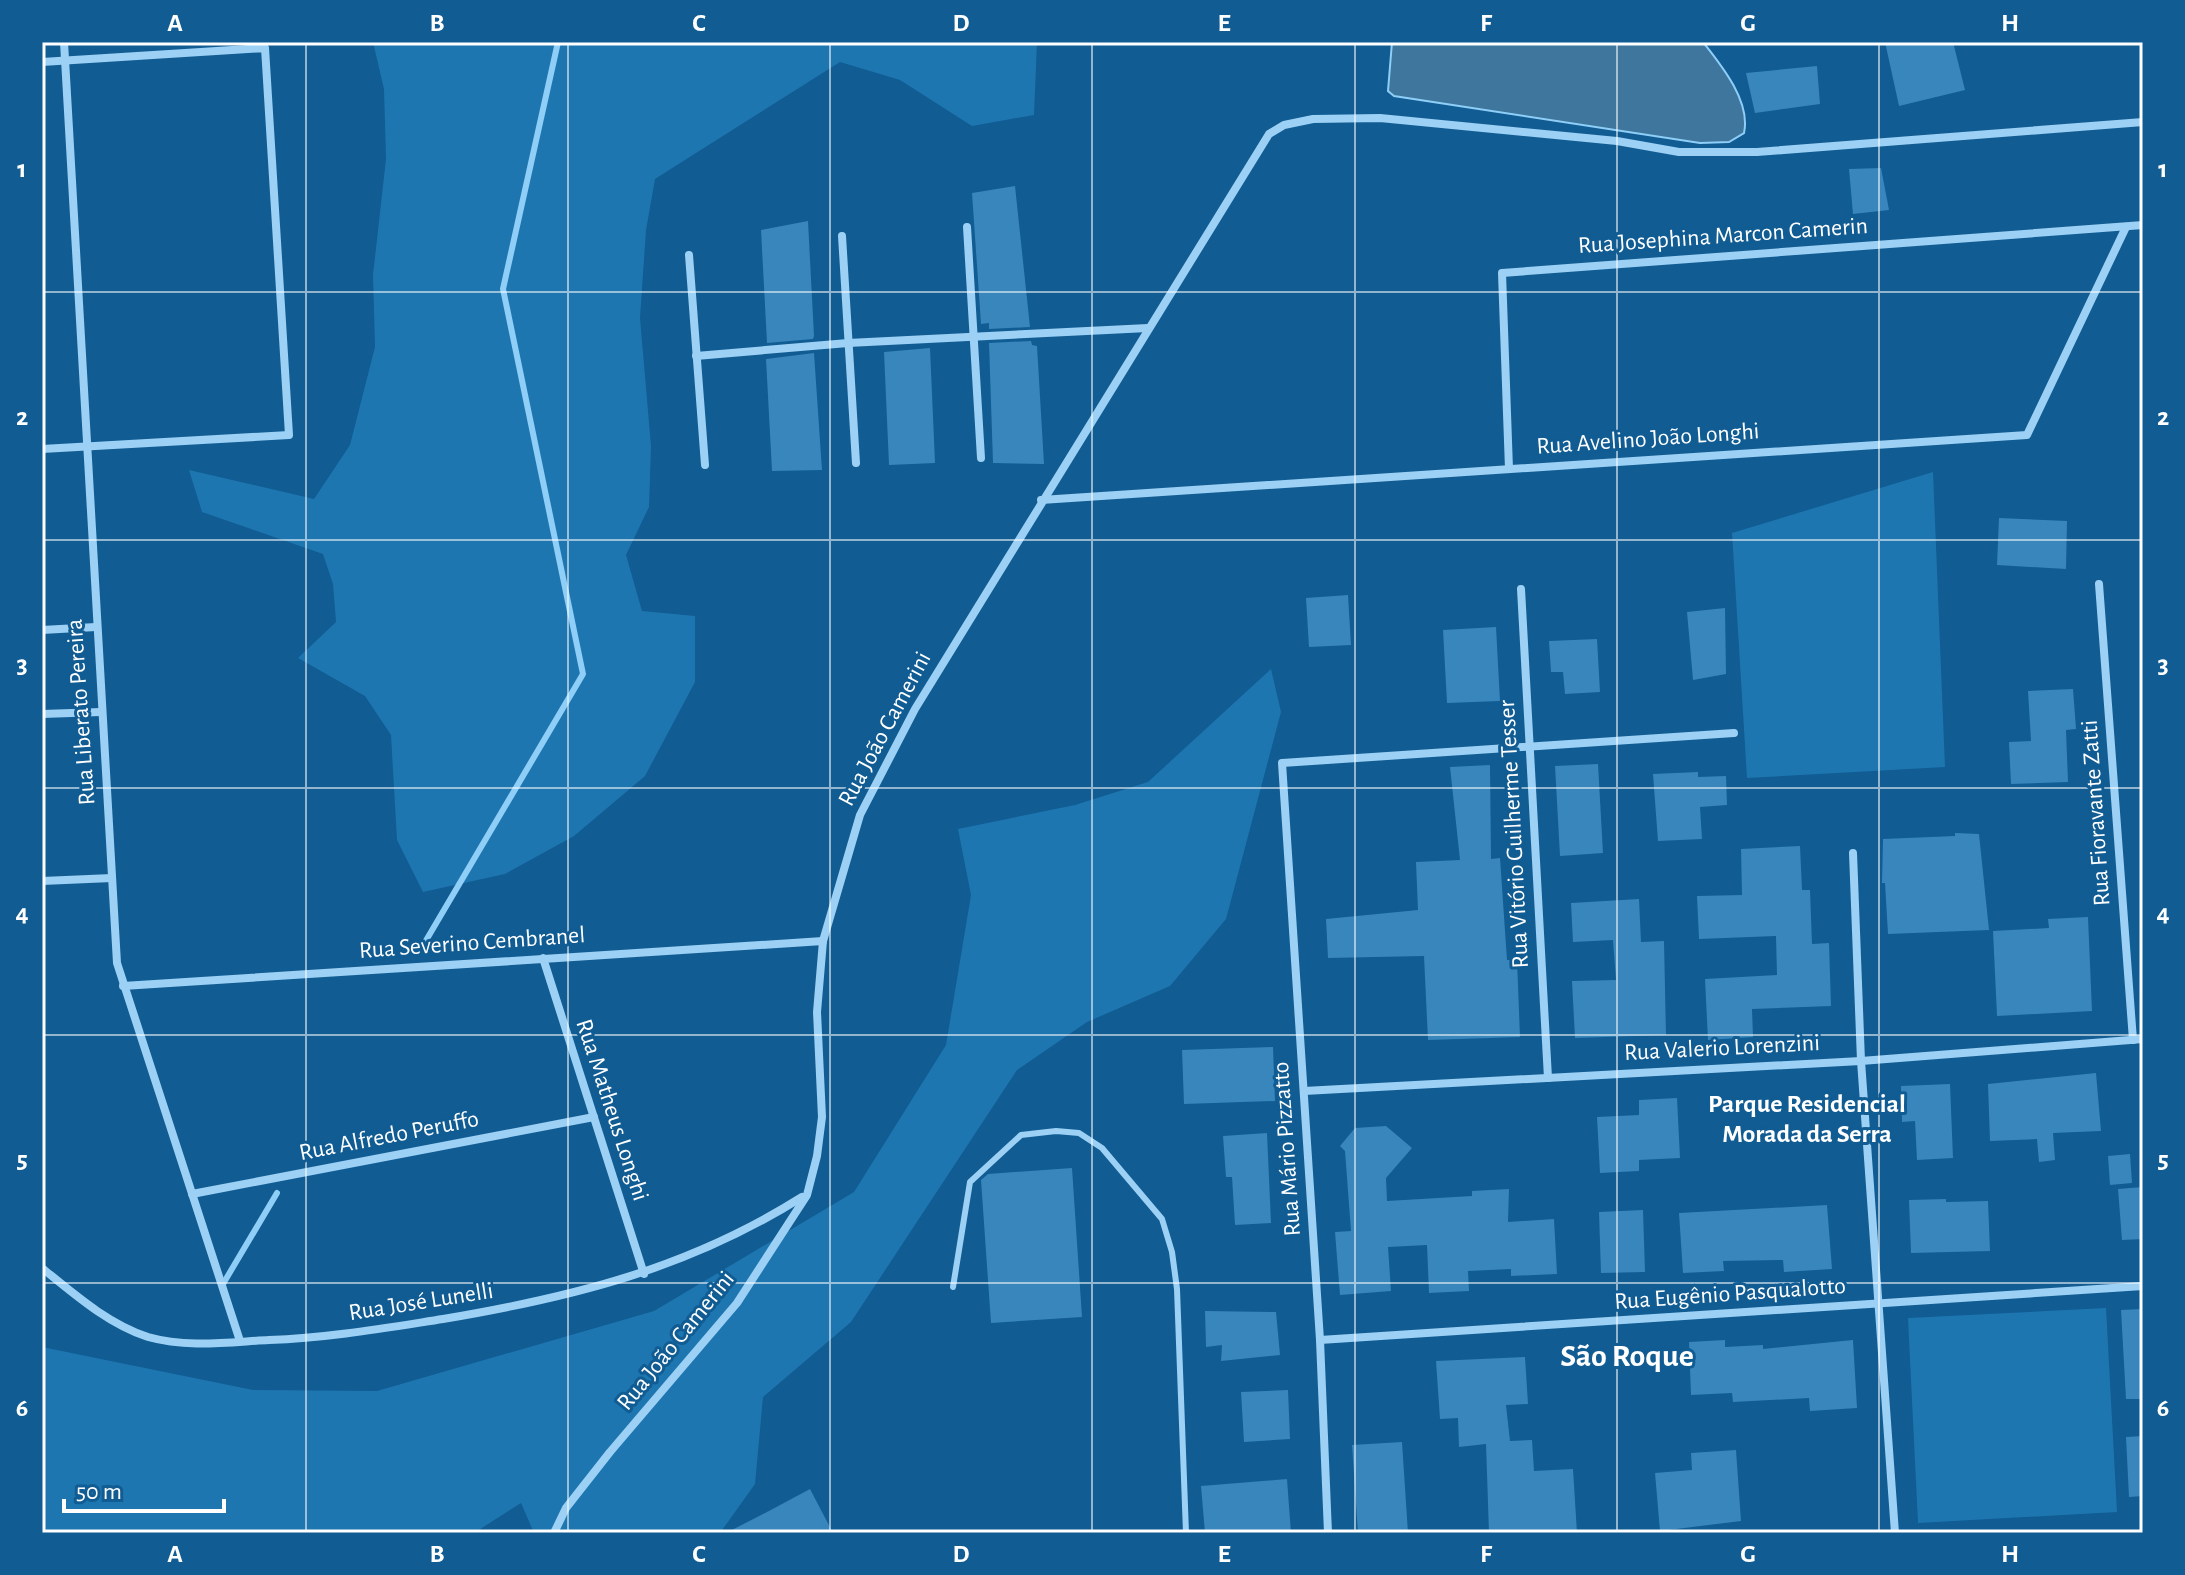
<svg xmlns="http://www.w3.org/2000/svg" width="2185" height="1575" font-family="'Alegreya Sans',sans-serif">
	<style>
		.green { fill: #1e76b1 }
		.water { fill: #3f769e; stroke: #8ecef7; stroke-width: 2 }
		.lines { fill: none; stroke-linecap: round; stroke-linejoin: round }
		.stream { stroke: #8ecef7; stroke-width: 6 }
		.building { fill: #3886bc }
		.service { stroke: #9cd0f4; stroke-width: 6 }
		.minor { stroke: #9cd0f4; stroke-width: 8 }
		.grid { fill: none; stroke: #fff; stroke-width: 2; stroke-opacity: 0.55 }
		.labels { text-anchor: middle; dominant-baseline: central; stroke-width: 6; stroke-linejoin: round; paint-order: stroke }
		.street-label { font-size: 24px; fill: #fff; stroke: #105c93 }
		.neighbourhood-label { font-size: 26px; font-weight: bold; fill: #fff; stroke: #105c93 }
		.district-label { font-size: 32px; font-weight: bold; fill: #fff; stroke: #105c93 }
		.neatline { fill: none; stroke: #fff; stroke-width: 3 }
		.grid-label { font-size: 26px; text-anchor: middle; font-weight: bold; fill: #fff }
	</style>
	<rect width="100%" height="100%" fill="#105c93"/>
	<!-- green -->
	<g class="green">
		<polygon points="373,42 1037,42 1034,115 972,126 900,80 840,62 655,179 646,230 640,318 651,446 649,507 626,555 642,611 695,616 695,682 645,776 574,836 505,874 423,892 397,840 391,735 365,696 298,658 336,622 333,584 323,554 202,512 189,470 314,499 350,445 375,347 373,275 386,159 384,89"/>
		<polygon points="1933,472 1945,767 1747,778 1732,533"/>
		<polygon points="1271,669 1281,712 1226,919 1170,986 1087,1022 1017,1070 851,1322 763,1397 755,1484 720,1533 534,1533 521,1503 474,1533 42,1531 42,1347 253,1390 377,1391 654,1311 854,1192 946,1045 971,895 958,829 1075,805 1148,782"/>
		<polygon points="2106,1308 2117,1512 1918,1523 1908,1318"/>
	</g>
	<!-- water -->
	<path class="water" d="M 1392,42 L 1703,42 C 1722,66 1751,102 1744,133 L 1729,142 L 1700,143 L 1394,96 L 1388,91 Z"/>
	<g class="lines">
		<!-- stream -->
		<g class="stream">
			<polyline points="421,949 583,674 503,289 558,42"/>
			<polyline points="223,1284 277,1193"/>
		</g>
	</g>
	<!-- building -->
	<g class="building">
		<polygon points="1885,42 1953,42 1965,90 1899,106"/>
		<polygon points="1817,66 1820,104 1755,113 1746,73"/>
		<polygon points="1881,168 1889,210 1853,214 1849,169"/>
		<polygon points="1015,186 1030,327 989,329 989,323 981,324 972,193"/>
		<polygon points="808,221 814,336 813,339 767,343 761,230"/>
		<polygon points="1031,341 1032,345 1037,346 1044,464 993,463 989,343"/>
		<polygon points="930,348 935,463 889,465 884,352"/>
		<polygon points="814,353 822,470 772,471 766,359"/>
		<polygon points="1999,518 2067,521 2066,569 1997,565"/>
		<polygon points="1348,595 1351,645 1309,647 1306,598"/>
		<polygon points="1725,608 1726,674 1693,680 1687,612"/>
		<polygon points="1496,627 1500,701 1447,703 1443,630"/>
		<polygon points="1597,639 1600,692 1565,694 1563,672 1551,672 1549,641"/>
		<polygon points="2073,689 2076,729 2066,730 2068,782 2011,784 2009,742 2031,741 2028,691"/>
		<polygon points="1598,764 1603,853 1560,856 1555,766"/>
		<polygon points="1490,765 1491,859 1500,858 1507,960 1517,960 1520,1037 1428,1040 1424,956 1328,958 1326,919 1418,910 1416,862 1460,860 1450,767"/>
		<polygon points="1698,772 1698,777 1726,776 1727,805 1700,807 1702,839 1658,841 1653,774"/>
		<polygon points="1955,833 1979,834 1989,930 1888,934 1885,883 1882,883 1883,839 1955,836"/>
		<polygon points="1800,846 1802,890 1810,890 1812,944 1829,943 1831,1006 1752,1009 1753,1037 1708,1040 1705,979 1777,975 1776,936 1699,939 1697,896 1742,895 1741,849"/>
		<polygon points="1639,899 1641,942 1664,941 1666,1035 1575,1038 1572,981 1616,980 1613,940 1573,942 1571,903"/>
		<polygon points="2088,917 2092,1011 1997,1016 1993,931 2049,928 2048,919"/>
		<polygon points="1273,1047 1275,1101 1184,1104 1182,1050"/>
		<polygon points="2096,1073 2101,1131 2053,1133 2055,1160 2039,1162 2037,1139 1990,1141 1988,1084"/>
		<polygon points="1950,1084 1953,1158 1917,1160 1915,1121 1902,1122 1901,1086"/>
		<polygon points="1677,1098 1680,1158 1639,1160 1639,1171 1600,1173 1597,1117 1639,1115 1639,1100"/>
		<polygon points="1386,1126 1412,1148 1386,1178 1387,1201 1472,1196 1472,1191 1509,1189 1508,1222 1554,1219 1557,1274 1511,1276 1511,1269 1468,1271 1469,1291 1429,1293 1427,1245 1388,1247 1391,1291 1340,1295 1335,1232 1351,1231 1345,1151 1340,1146 1355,1128"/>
		<polygon points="1267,1133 1271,1223 1235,1225 1232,1177 1226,1177 1223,1136"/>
		<polygon points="2130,1154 2132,1183 2110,1185 2108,1156"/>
		<polygon points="1072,1168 1082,1317 991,1323 981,1180 988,1174"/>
		<polygon points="2143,1187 2143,1239 2122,1240 2118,1189"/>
		<polygon points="1946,1199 1946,1202 1988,1201 1990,1251 1911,1253 1909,1200"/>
		<polygon points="1827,1205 1832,1269 1784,1272 1783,1260 1723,1261 1724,1271 1683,1273 1679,1213"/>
		<polygon points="1643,1210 1645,1272 1601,1273 1599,1212"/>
		<polygon points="2143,1309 2143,1399 2126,1399 2121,1310"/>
		<polygon points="1205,1311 1276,1312 1280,1355 1221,1361 1222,1345 1206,1347"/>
		<polygon points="1725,1340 1725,1347 1763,1345 1763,1349 1853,1340 1857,1408 1810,1411 1809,1398 1733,1402 1732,1393 1691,1395 1689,1342"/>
		<polygon points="1525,1357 1528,1404 1506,1405 1510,1441 1532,1440 1534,1471 1573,1469 1577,1533 1489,1533 1486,1444 1459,1447 1458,1418 1440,1419 1436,1361"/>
		<polygon points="1288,1390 1290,1439 1244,1442 1241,1392"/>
		<polygon points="2143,1436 2143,1496 2129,1497 2126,1437"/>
		<polygon points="1402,1442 1408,1533 1358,1533 1352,1445"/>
		<polygon points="1736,1450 1741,1521 1660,1531 1655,1473 1692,1470 1691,1453"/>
		<polygon points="1287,1479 1291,1533 1205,1533 1201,1486"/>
		<polygon points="810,1489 833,1533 726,1533 767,1512"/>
	</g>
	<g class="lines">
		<!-- service -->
		<polyline class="service" points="953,1287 970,1182 1021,1135 1056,1131 1079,1133 1102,1148 1162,1219 1172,1252 1177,1289 1186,1533"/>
		<!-- minor -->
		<g class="minor">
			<polyline points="64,42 117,963 240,1341"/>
			<polyline points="42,62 265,48 289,435 42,449"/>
			<polyline points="967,227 981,458"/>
			<polyline points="842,236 856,463"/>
			<polyline points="689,255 705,465"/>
			<polyline points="696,356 848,343 1148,328"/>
			<polyline points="1509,469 1502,273 2143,225"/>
			<polyline points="1041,500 2027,435 2126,227"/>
			<polyline points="2099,584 2133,1040"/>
			<polyline points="1521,589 1548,1078"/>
			<polyline points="42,630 96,627"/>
			<polyline points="42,714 101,712"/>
			<polyline points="1853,853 1861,1061 1895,1533"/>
			<polyline points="42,881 112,878"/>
			<polyline points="543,958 644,1274"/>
			<polyline points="123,986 823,941"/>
			<polyline points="1304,1091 1861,1061 2143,1039"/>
			<polyline points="192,1194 594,1117"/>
			<path d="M 42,1268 C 74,1294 108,1324 148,1337 C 187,1348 229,1342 269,1340 C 328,1338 385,1328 443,1319 C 574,1297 689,1268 802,1197"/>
			<polyline points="1320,1340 2143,1286"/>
			<polyline points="554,1533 566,1508 610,1452 737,1303 807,1195 817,1156 822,1117 817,1012 823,941 860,815 915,709 1269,134 1284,125 1313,119 1380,118 1617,141 1679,152 1757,152 2143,122"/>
			<polyline points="1328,1533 1320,1340 1282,763 1734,733"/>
		</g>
	</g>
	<!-- grid -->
	<path class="grid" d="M 306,42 L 306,1533M 568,42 L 568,1533M 830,42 L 830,1533M 1092,42 L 1092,1533M 1355,42 L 1355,1533M 1617,42 L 1617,1533M 1879,42 L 1879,1533M 42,292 L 2143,292M 42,540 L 2143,540M 42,788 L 2143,788M 42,1035 L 2143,1035M 42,1283 L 2143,1283"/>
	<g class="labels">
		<!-- street labels -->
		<g class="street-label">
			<text transform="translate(1723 236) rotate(-4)">Rua Josephina Marcon Camerin</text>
			<text transform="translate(1648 439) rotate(-4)">Rua Avelino João Longhi</text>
			<text transform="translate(81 712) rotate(-94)">Rua Liberato Pereira</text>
			<text transform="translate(885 729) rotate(-62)">Rua João Camerini</text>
			<text transform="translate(2096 813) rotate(-94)">Rua Fioravante Zatti</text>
			<text transform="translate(1514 834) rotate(-93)">Rua Vitório Guilherme Tesser</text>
			<text transform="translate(472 943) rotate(-4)">Rua Severino Cembranel</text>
			<text transform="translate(1722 1048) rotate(-3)">Rua Valerio Lorenzini</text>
			<text transform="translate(612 1110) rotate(72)">Rua Matheus Longhi</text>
			<text transform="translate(389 1136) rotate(-11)">Rua Alfredo Peruffo</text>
			<text transform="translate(1287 1149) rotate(-94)">Rua Mário Pizzatto</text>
			<text transform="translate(1730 1294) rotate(-4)">Rua Eugênio Pasqualotto</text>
			<text transform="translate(421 1302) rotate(-9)">Rua José Lunelli</text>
			<text transform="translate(676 1341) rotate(-51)">Rua João Camerini</text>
		</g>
		<!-- neighbourhood labels -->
		<g class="neighbourhood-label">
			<text x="1807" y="1104">Parque Residencial<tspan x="1807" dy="30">Morada da Serra</tspan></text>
		</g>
		<!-- district labels -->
		<g class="district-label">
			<text x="1627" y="1356">São Roque</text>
		</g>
	</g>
	<!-- border -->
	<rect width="2185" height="1575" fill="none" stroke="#105c93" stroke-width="88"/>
	<!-- scale -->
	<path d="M64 1499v12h160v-12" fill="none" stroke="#ffffff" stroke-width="4"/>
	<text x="76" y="1499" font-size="24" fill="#ffffff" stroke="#105c93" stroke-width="6" paint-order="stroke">50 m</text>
	<rect x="44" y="44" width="2097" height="1487" class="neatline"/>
	<g class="grid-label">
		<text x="175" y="31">A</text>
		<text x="437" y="31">B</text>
		<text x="699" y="31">C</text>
		<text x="961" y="31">D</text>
		<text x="1224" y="31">E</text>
		<text x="1486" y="31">F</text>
		<text x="1748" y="31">G</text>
		<text x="2010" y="31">H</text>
		<text x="22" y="177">1</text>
		<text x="2163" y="177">1</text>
		<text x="22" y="425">2</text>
		<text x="2163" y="425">2</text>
		<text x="22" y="673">3</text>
		<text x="2163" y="673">3</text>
		<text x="22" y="921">4</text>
		<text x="2163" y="921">4</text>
		<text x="22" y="1168">5</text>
		<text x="2163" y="1168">5</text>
		<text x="22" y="1416">6</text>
		<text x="2163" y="1416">6</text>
		<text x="175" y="1562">A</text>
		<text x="437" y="1562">B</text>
		<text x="699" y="1562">C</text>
		<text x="961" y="1562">D</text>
		<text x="1224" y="1562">E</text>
		<text x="1486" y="1562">F</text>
		<text x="1748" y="1562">G</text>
		<text x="2010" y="1562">H</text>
	</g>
</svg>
